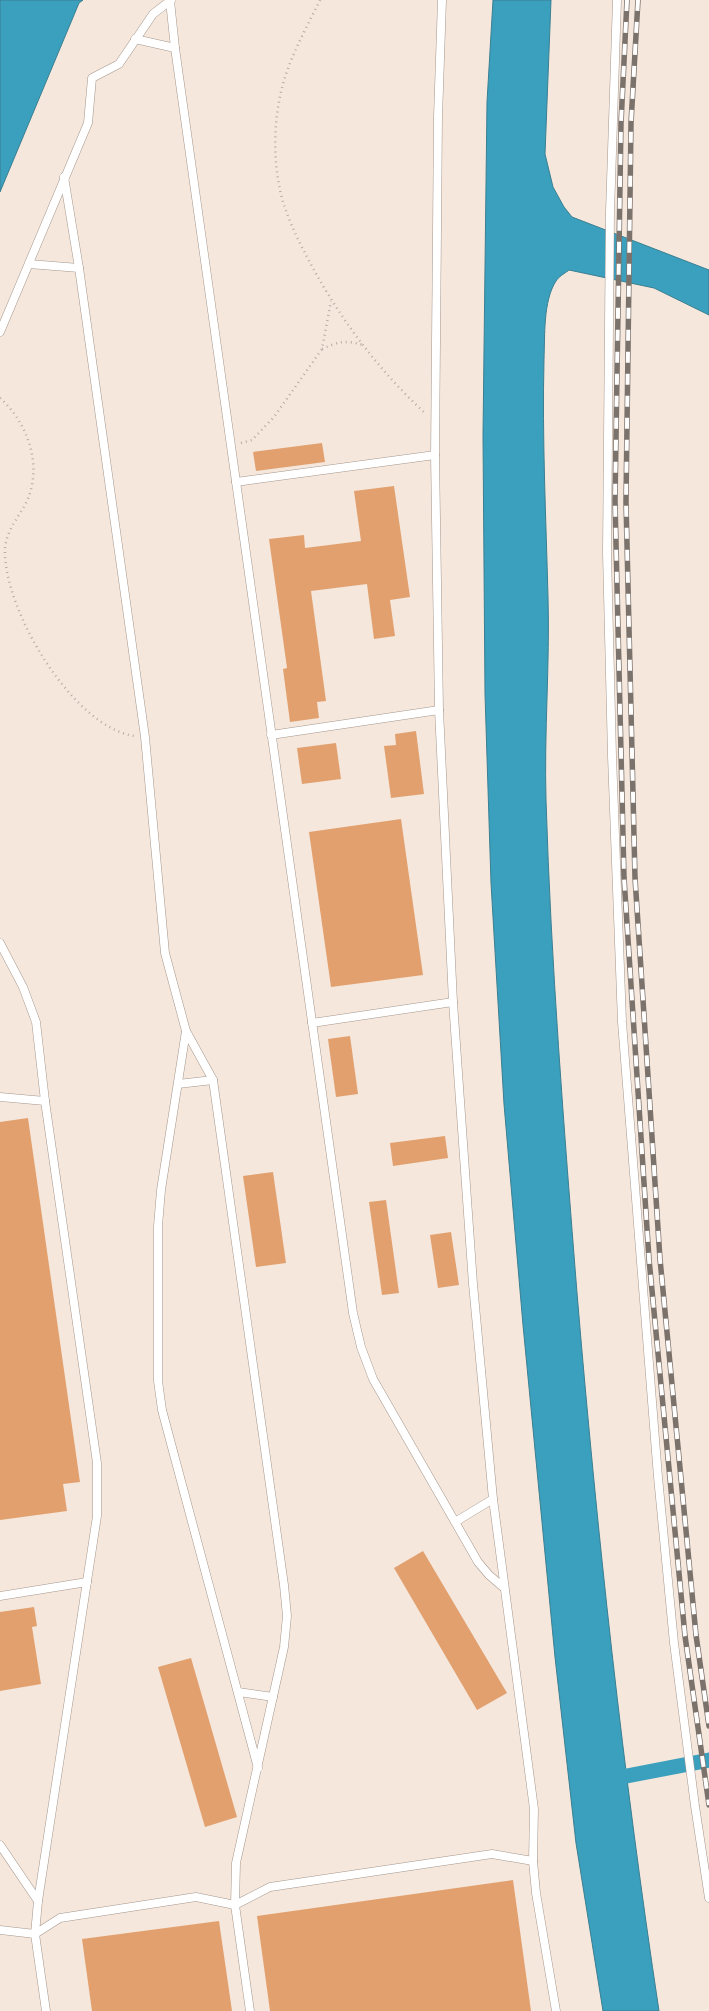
<svg xmlns="http://www.w3.org/2000/svg" width="709" height="2011" font-family="'Alegreya Sans',sans-serif">
	<style>
		.water { fill: #3aa0bd; stroke: #3a7f92 }
		.lines { fill: none; stroke-linecap: round; stroke-linejoin: round }
		.canal { stroke: #3aa0bd; stroke-width: 15 }
		.building { fill: #e1a06e }
		.service-casing { stroke: #a5978d; stroke-width: 9 }
		.path { stroke: #b7aca3; stroke-width: 2.5; stroke-dasharray: 1 4; stroke-linecap: butt }
		.service { stroke: #fff; stroke-width: 8 }
		.rail-casing { stroke: #7b726c; stroke-width: 5.5 }
		.rail { stroke: #fff; stroke-width: 4; stroke-dasharray: 11; stroke-linecap: butt }
	</style>
	<rect width="100%" height="100%" fill="#f5e7dc"/>
	<!-- water -->
	<g class="water">
		<polygon points="0,0 83,0 79,3 0,192"/>
		<path d="M 493,0 L 551,0 L 545,154 L 553,187 L 564,207 L 572,217 L 709,270 L 709,315 L 654,288 L 569,270 C 564,274 559,276 556,281 C 543,301 545,336 544,359 C 542,438 546,518 548,597 C 550,664 544,732 546,800 C 551,964 564,1129 577,1293 C 597,1533 623,1773 659,2011 L 603,2011 L 576,1843 L 555,1657 L 523,1325 L 504,1104 L 491,883 L 485,694 L 483,435 L 487,102 Z"/>
	</g>
	<g class="lines">
		<!-- canal -->
		<polyline class="canal" points="606,1780 709,1760"/>
	</g>
	<!-- building -->
	<g class="building">
		<polygon points="322,443 325,462 256,471 253,452"/>
		<polygon points="394,486 410,597 390,600 395,636 374,639 367,584 311,591 326,701 317,702 319,718 290,722 283,669 287,668 269,539 304,535 305,548 361,541 354,491"/>
		<polygon points="416,731 424,794 391,798 384,746 396,745 395,734"/>
		<polygon points="336,743 341,779 302,784 297,748"/>
		<polygon points="401,819 423,975 331,987 309,832"/>
		<polygon points="350,1036 358,1094 336,1097 328,1039"/>
		<polygon points="28,1118 80,1482 63,1484 67,1511 0,1520 0,1122"/>
		<polygon points="445,1136 448,1158 393,1166 390,1143"/>
		<polygon points="273,1172 286,1263 256,1267 243,1176"/>
		<polygon points="386,1200 399,1293 382,1295 369,1202"/>
		<polygon points="451,1232 459,1285 438,1288 430,1235"/>
		<polygon points="423,1551 507,1693 477,1710 394,1568"/>
		<polygon points="34,1607 37,1626 32,1627 41,1684 0,1691 0,1612"/>
		<polygon points="191,1658 237,1817 205,1827 158,1667"/>
		<polygon points="513,1880 531,2011 270,2011 257,1916"/>
		<polygon points="219,1921 232,2011 92,2011 82,1939"/>
	</g>
	<g class="lines">
		<defs>
			<g id="service">
				<polyline points="442,0 438,117 435,455 439,710 453,1002 473,1284 493,1499 534,1809 533,1861 536,1893 556,2011"/>
				<polyline points="617,0 610,212 607,553 612,756 622,1022 658,1477 674,1643 695,1806 709,1898"/>
				<polyline points="170,1 175,48 353,1313 361,1347 373,1379 478,1562 489,1575 503,1587"/>
				<polyline points="135,39 175,48"/>
				<polyline points="64,177 79,268 145,737 165,953 186,1031 161,1190 158,1226 158,1381 162,1410 258,1768"/>
				<polyline points="29,264 79,268"/>
				<polyline points="0,332 88,123 92,78 119,64 153,14 171,0"/>
				<polyline points="236,482 435,455"/>
				<polyline points="271,735 439,710"/>
				<polyline points="0,943 23,987 36,1022 45,1101 97,1463 97,1516 38,1901 35,1934 46,2011"/>
				<polyline points="312,1023 453,1002"/>
				<polyline points="186,1031 213,1080 284,1585 287,1616 284,1647 236,1863 235,1905 250,2011"/>
				<polyline points="178,1084 213,1080"/>
				<polyline points="0,1097 45,1101"/>
				<polyline points="455,1522 493,1499"/>
				<polyline points="0,1596 87,1582"/>
				<polyline points="238,1692 273,1697"/>
				<polyline points="0,1845 38,1901"/>
				<polyline points="0,1930 35,1934 60,1918 196,1897 235,1905 270,1887 492,1854 533,1861"/>
			</g>
		</defs>
		<!-- service casing -->
		<use href="#service" class="service-casing"/>
		<!-- path -->
		<g class="path">
			<path d="M 320,0 C 304,33 285,65 279,102 C 274,129 274,158 279,185 C 283,208 294,232 305,253 C 335,312 376,368 425,413"/>
			<path d="M 322,349 C 340,341 345,340 363,345"/>
			<path d="M 0,398 C 29,424 44,469 25,505 C 17,519 6,532 5,549 C 3,609 73,728 135,736"/>
			<polyline points="241,443 252,440 274,417 322,349 331,301"/>
		</g>
		<!-- service -->
		<use href="#service" class="service"/>
		<defs>
			<g id="rail">
				<polyline points="627,0 621,123 615,501 624,878 649,1259 685,1636 709,1805"/>
				<polyline points="638,0 631,123 626,502 635,878 660,1259 696,1635 709,1726"/>
			</g>
		</defs>
		<!-- rail casing -->
		<use href="#rail" class="rail-casing"/>
		<!-- rail -->
		<use href="#rail" class="rail"/>
	</g>
</svg>
